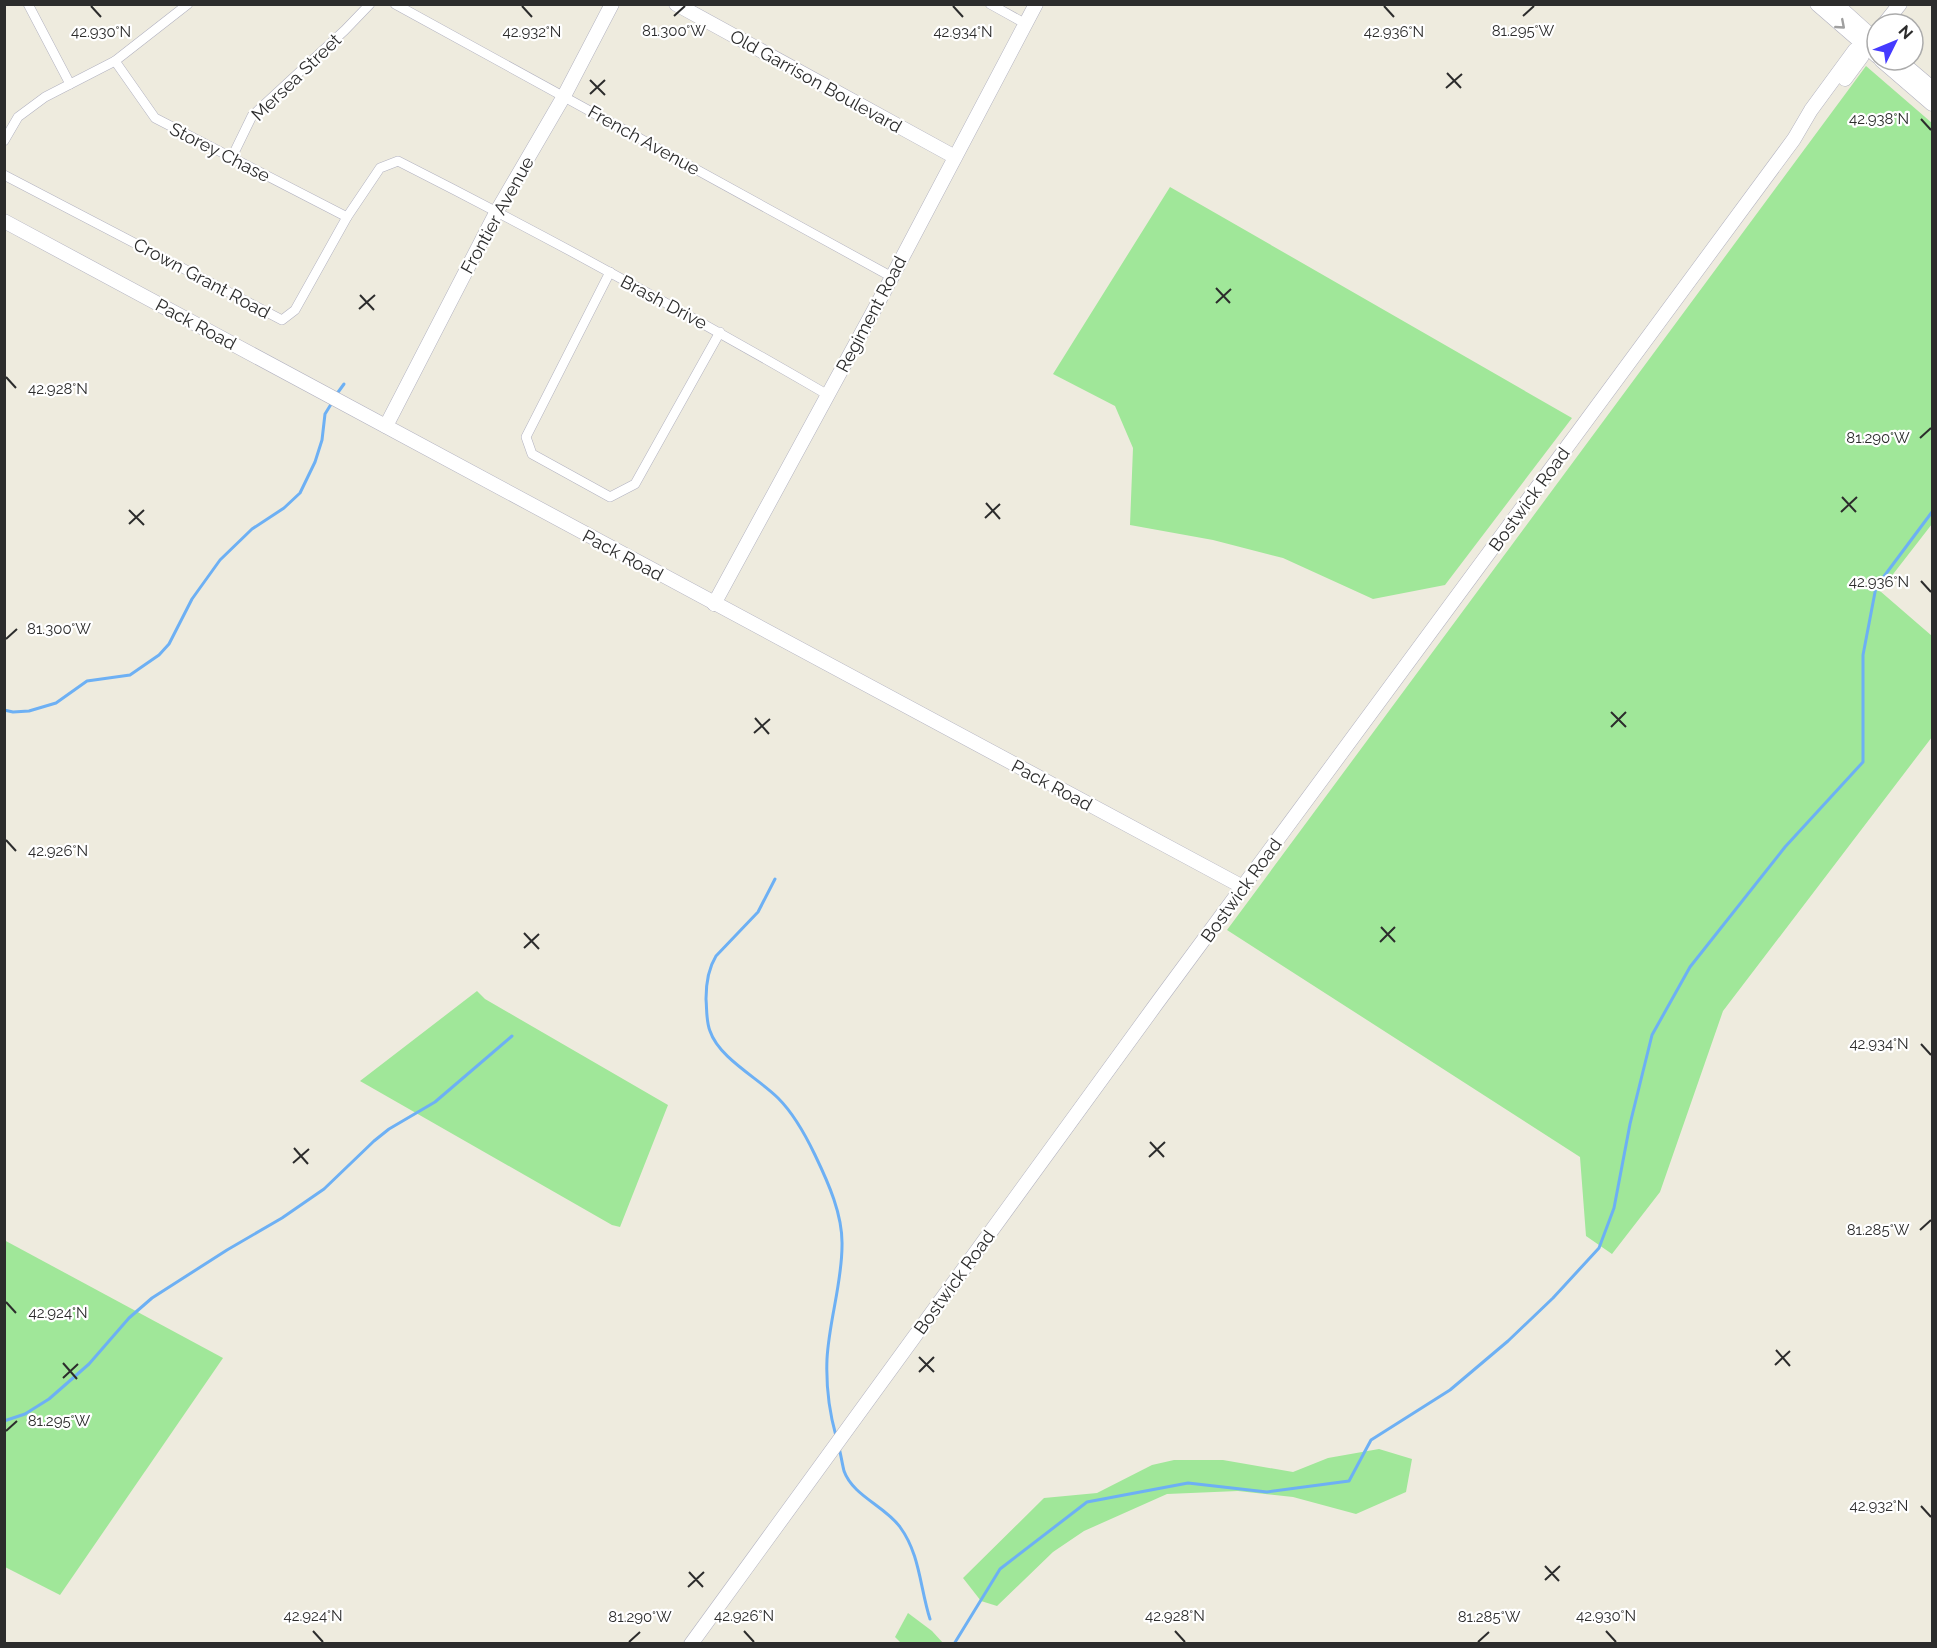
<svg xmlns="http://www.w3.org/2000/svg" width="1937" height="1648" font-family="Raleway,sans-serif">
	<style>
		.green { fill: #a0e799 }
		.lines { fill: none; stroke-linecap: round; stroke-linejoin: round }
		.stream { stroke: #6db0f4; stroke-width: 3 }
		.street-casing { stroke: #b2b2c0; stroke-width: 10 }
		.secondary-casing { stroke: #b2b2c0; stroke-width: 15 }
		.street { stroke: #fff; stroke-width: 9 }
		.secondary { stroke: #fff; stroke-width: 14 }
		.oneway { stroke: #a0a0a0 }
		.ticks { fill: none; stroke: #2c2c2c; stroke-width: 2 }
		.labels { text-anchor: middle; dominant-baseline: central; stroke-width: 4.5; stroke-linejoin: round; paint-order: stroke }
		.street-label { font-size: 18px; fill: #2c2c2c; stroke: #fff }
		.ticks-label { font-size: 15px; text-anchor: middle; fill: #2c2c2c; stroke: #fff; stroke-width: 4.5; stroke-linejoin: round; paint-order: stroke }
	</style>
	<rect width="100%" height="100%" fill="#eeebde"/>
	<!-- green -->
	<g class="green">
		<polygon points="1866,66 1932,123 1932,524 1880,591 1932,636 1932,737 1723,1011 1660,1192 1612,1254 1586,1236 1580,1157 1227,930"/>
		<polygon points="1170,187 1572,418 1445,585 1373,599 1283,558 1213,540 1130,525 1133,448 1115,406 1053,374"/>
		<polygon points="477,991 485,999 668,1105 620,1227 612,1225 360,1081"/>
		<polygon points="4,1240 223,1358 60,1595 5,1567"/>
		<polygon points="1379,1449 1412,1459 1406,1492 1356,1514 1293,1497 1238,1491 1167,1494 1084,1531 1053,1552 997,1606 981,1601 963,1578 1044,1498 1097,1493 1152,1465 1174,1460 1223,1460 1293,1472 1328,1458"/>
		<polygon points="908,1613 932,1631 943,1643 901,1643 895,1637"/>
	</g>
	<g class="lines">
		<!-- stream -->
		<g class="stream">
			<polyline points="336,395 344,384"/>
			<polyline points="4,710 13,712 29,711 56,703 87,681 130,675 159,655 169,644 192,599 220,560 252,529 284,508 300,493 315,462 322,440 325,414 333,401"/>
			<path d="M 775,879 L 758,912 L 716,956 C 708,969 706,984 706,999 C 707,1010 706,1021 710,1031 C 719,1058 758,1078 778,1098 C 794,1114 805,1134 815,1155 C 828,1182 843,1215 842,1246 C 842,1283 829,1321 827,1359 C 826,1384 829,1411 836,1436"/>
			<polyline points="4,1421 25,1414 49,1399 89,1364 129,1318 152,1298 227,1250 282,1218 324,1189 374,1141 389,1129 435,1102 512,1036"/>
			<path d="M 839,1448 C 841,1455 842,1463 844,1471 C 853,1496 885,1506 900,1527 C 920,1554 920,1588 930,1619"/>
			<polyline points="954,1644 1000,1569 1087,1502 1188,1483 1267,1492 1349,1481 1371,1440 1450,1390 1508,1341 1553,1298 1599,1248 1614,1208 1630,1124 1652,1035 1690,967 1785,847 1863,762 1863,655 1876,587 1932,512"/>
		</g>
		<defs>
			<g id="street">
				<polyline points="28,4 70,84"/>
				<polyline points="395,4 892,277"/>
				<polyline points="990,4 1026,24"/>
				<polyline points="115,61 155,118 347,217"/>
				<polyline points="4,141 18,117 45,97 115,61 188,4"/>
				<polyline points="232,157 252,116 345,30 370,4"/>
				<path d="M 4,175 L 282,320 L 295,310 L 347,217 L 380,168 L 398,161 C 544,235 687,313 828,395"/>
				<polyline points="610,272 526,437 532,454 610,497 635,484 720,332"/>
			</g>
			<g id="secondary">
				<polyline points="676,4 955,157"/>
				<polyline points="1817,4 1877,56"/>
				<polyline points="1836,4 1877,41"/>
				<polyline points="1884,24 1900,4"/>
				<polyline points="1881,60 1932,104"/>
				<polyline points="1899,60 1932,88"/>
				<polyline points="1845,79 1862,56 1864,46"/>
				<polyline points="4,221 1243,887"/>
				<polyline points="386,426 497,211 564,96 612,4"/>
				<polyline points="714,604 892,277 1036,4"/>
				<polyline points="691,1644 1157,1003 1794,139 1811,110 1855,50 1864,46 1877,31"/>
			</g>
		</defs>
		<!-- street casing -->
		<use href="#street" class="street-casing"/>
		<!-- secondary casing -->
		<use href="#secondary" class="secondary-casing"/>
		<!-- street -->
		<use href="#street" class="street"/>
		<!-- secondary -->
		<use href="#secondary" class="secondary"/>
	</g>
	<!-- one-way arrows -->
	<defs><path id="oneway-chevron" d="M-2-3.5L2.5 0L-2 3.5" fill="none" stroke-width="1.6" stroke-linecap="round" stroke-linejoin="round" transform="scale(1.5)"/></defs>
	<use class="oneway" href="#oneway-chevron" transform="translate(1841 25) rotate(41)"/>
	<!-- ticks -->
	<path class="ticks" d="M 91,6 L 101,17M 522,6 L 532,17M 953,6 L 963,17M 1384,6 L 1394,17M 674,16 L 685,6M 1523,16 L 1534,6M 1447,73 L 1461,88M 590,80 L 605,95M 1446,88 L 1462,74M 590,94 L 605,80M 1921,119 L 1931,130M 1216,288 L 1230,303M 360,295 L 374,310M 1216,303 L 1231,289M 359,309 L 375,295M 6,377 L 16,388M 1920,438 L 1931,428M 1842,497 L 1856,512M 986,503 L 1000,519M 129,510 L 144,525M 1841,512 L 1857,497M 985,518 L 1000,504M 129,524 L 144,510M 1921,581 L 1931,592M 6,639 L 17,629M 1611,712 L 1626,727M 755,718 L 769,734M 1611,727 L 1626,712M 754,733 L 770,719M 6,840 L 16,851M 1381,927 L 1395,942M 524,933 L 539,949M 1380,942 L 1395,927M 524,948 L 539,934M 1921,1044 L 1931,1055M 1150,1142 L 1164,1157M 294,1148 L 308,1164M 1149,1157 L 1165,1142M 293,1163 L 309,1149M 1920,1230 L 1931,1220M 6,1302 L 16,1313M 1776,1350 L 1790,1366M 919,1357 L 934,1372M 63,1363 L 77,1379M 1775,1365 L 1790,1351M 919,1372 L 934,1357M 63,1378 L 78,1364M 6,1431 L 17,1421M 1921,1506 L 1931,1517M 1545,1566 L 1559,1581M 689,1572 L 703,1587M 1545,1580 L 1560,1566M 688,1587 L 704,1572M 313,1631 L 323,1642M 744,1631 L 754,1642M 1175,1631 L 1185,1642M 1606,1631 L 1616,1642M 629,1642 L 640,1632M 1478,1642 L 1489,1632"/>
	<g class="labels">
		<!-- street labels -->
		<g class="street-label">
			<text transform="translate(296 77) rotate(-44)">Mersea Street</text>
			<text transform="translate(816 81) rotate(29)">Old Garrison Boulevard</text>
			<text transform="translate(644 140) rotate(29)">French Avenue</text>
			<text transform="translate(220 152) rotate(27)">Storey Chase</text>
			<text transform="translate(497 215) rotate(-61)">Frontier Avenue</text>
			<text transform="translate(202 278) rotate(28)">Crown Grant Road</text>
			<text transform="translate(664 302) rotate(28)">Brash Drive</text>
			<text transform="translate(871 314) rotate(-62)">Regiment Road</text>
			<text transform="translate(196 324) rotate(28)">Pack Road</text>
			<text transform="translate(1529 499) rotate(-54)">Bostwick Road</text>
			<text transform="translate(623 555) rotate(28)">Pack Road</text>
			<text transform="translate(1052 785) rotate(28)">Pack Road</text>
			<text transform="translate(1241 890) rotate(-54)">Bostwick Road</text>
			<text transform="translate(954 1282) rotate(-54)">Bostwick Road</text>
		</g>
	</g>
	<g class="ticks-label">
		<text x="674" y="36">81.300°W</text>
		<text x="1523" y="36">81.295°W</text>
		<text x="101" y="37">42.930°N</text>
		<text x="532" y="37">42.932°N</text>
		<text x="963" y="37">42.934°N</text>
		<text x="1394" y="37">42.936°N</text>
		<text x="1879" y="124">42.938°N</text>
		<text x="58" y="394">42.928°N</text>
		<text x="1878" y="443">81.290°W</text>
		<text x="1879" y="587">42.936°N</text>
		<text x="59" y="634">81.300°W</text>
		<text x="58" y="856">42.926°N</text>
		<text x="1879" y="1049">42.934°N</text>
		<text x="1878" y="1235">81.285°W</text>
		<text x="58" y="1318">42.924°N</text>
		<text x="59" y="1426">81.295°W</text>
		<text x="1879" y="1511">42.932°N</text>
		<text x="313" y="1621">42.924°N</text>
		<text x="744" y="1621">42.926°N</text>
		<text x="1175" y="1621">42.928°N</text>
		<text x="1606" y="1621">42.930°N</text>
		<text x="640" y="1622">81.290°W</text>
		<text x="1489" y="1622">81.285°W</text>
	</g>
	<!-- border -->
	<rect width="1937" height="1648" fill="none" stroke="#2c2c2c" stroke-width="12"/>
	<!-- north arrow -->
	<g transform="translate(1895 42) rotate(47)"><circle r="28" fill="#ffffff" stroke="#ababab" stroke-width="1.5"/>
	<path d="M0-4.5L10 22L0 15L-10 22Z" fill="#453aff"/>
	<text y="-9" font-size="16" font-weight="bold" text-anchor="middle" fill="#2c2c2c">N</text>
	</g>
</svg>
